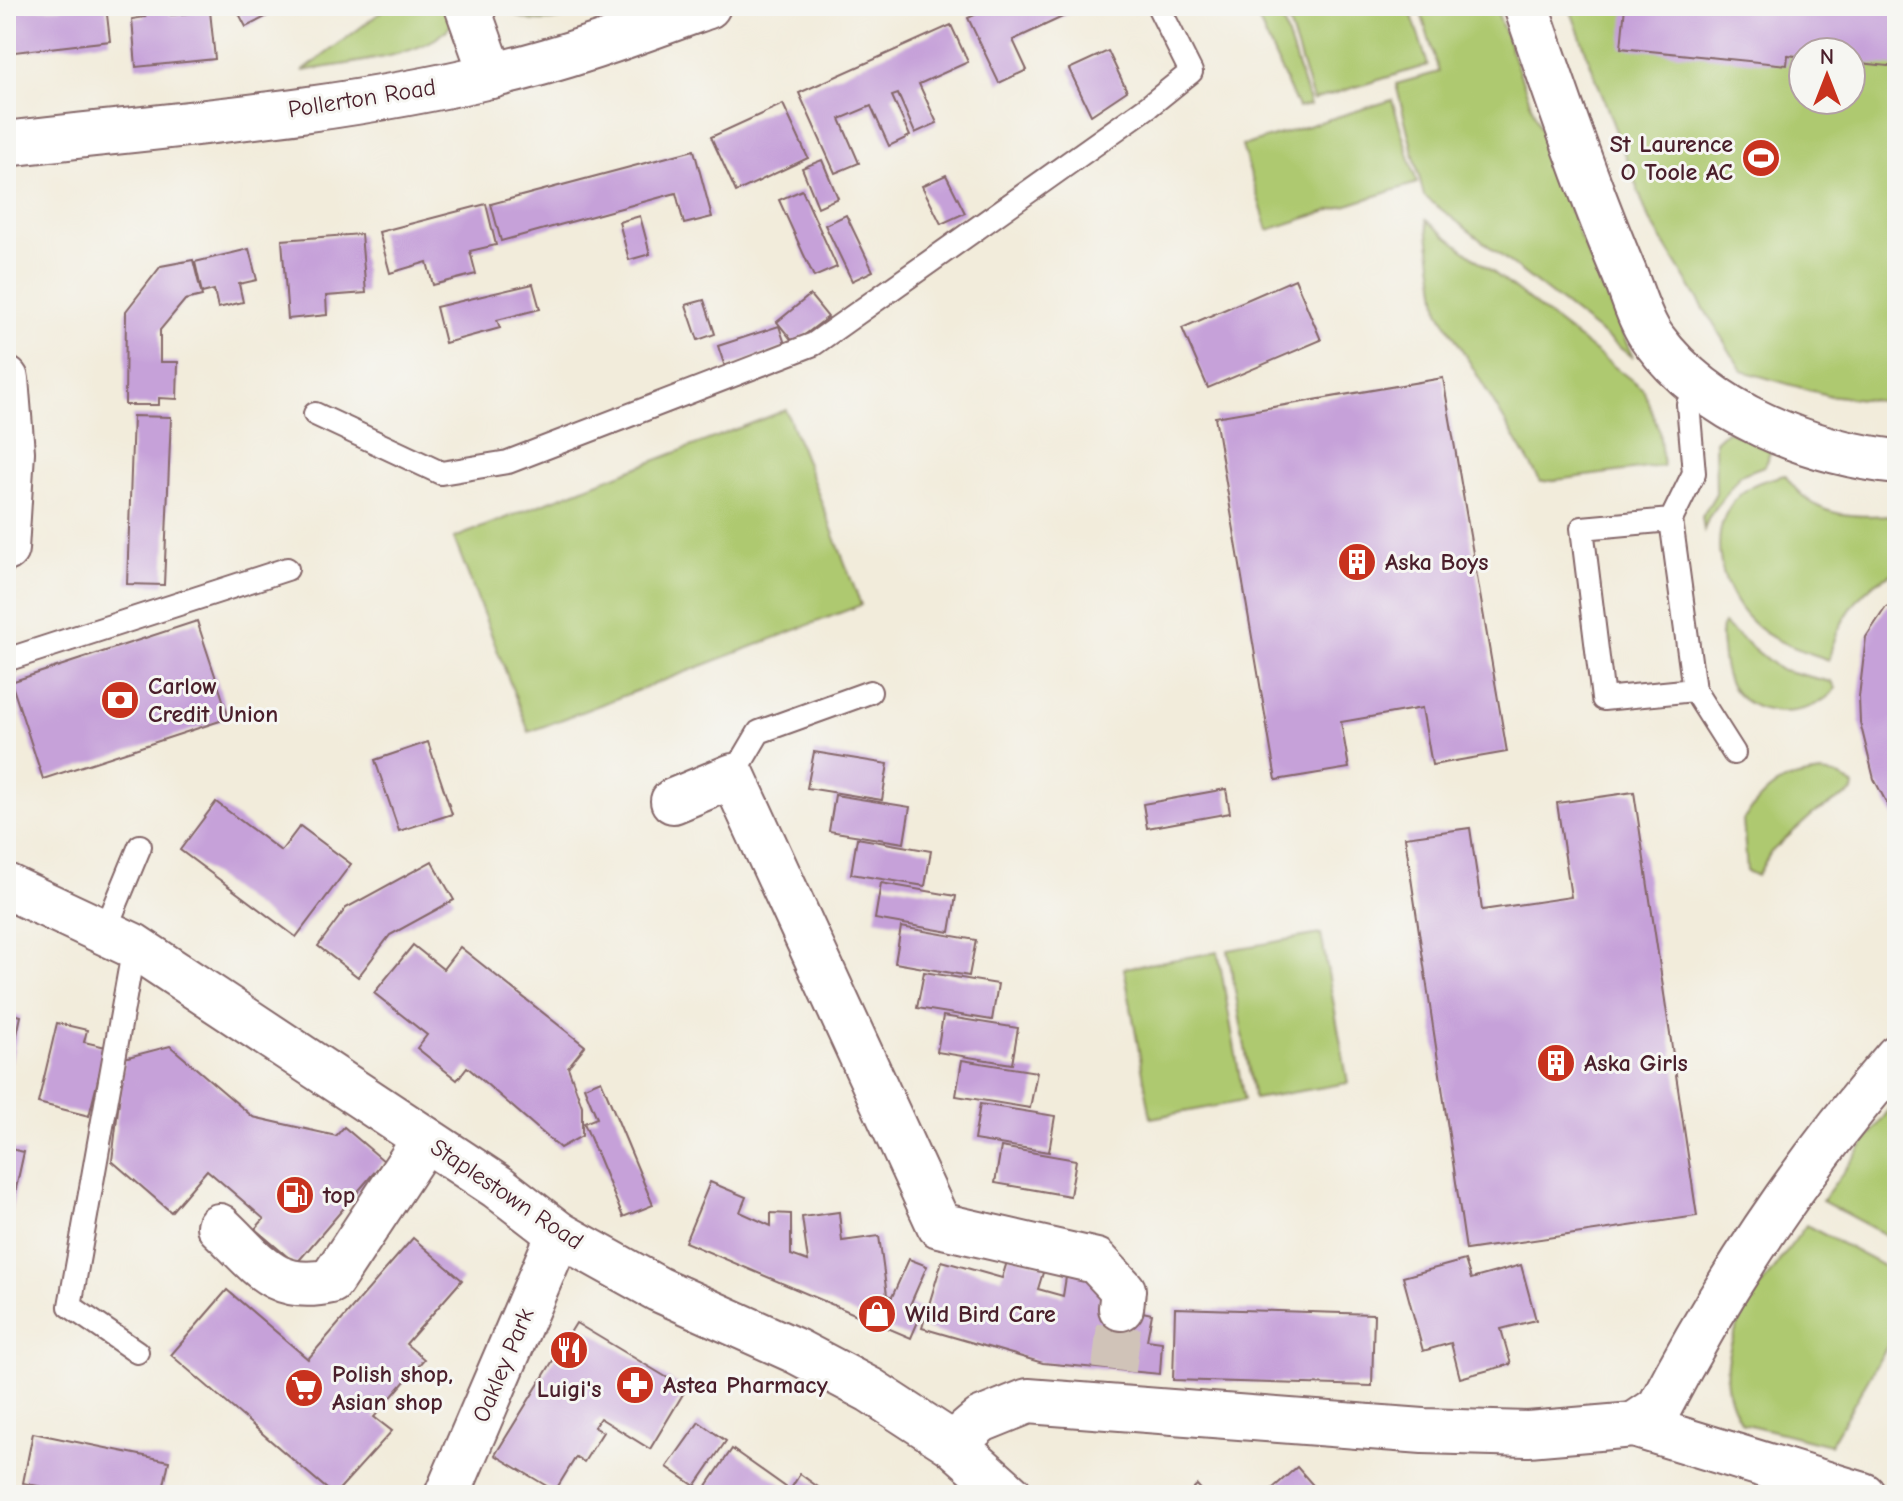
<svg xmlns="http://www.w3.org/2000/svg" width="1903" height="1501" font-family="'Comic Neue',sans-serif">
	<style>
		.green { fill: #aec96f; stroke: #7c744d; stroke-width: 2; fill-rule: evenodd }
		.building { fill: #c6a1d9 }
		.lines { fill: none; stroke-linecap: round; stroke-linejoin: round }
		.minor-tunnel { stroke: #d0c3b8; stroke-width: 44; stroke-dasharray: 44 22; stroke-linecap: butt }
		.service-casing { stroke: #856769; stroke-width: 26 }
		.minor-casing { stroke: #856769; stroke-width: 48 }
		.tertiary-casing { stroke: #856769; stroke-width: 48 }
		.secondary-casing { stroke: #856769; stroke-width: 48 }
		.service { stroke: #fff; stroke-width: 22 }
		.minor { stroke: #fff; stroke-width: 44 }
		.tertiary { stroke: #fff; stroke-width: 44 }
		.secondary { stroke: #fff; stroke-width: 44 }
		.labels { text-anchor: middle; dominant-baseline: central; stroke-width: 6; stroke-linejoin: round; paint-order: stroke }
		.street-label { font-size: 24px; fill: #4a1f2b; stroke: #f6f6f2 }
		.poi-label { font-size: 24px; font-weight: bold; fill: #4a1f2b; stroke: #f6f6f2; text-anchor: start }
	</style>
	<rect width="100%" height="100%" fill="#f6f6f2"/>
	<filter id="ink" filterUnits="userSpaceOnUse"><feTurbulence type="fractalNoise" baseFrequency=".0125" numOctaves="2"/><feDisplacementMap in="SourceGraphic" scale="16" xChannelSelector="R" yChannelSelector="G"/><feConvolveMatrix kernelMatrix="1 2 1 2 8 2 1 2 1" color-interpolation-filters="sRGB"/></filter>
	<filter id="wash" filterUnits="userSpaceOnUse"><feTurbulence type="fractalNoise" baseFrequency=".006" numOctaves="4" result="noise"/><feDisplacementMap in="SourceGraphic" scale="32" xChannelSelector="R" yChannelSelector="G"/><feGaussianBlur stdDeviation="1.8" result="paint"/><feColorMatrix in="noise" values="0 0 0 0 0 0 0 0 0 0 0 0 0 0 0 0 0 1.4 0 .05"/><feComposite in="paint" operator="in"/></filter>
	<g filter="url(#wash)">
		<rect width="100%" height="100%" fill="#f2ecdb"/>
		<!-- green -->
		<g class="green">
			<path d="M 389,6 L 452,6 L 452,23 C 433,57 340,64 303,71 Z"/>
			<path d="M 504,6 L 600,6 C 568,18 531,33 504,6 Z"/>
			<polygon points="1252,6 1278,6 1310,105 1298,108"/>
			<polygon points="1284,6 1409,6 1428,65 1313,100"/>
			<polygon points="1419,6 1495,6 1578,232 1633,358 1424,196 1396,84 1439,72"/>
			<path d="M 1569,6 L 1897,6 L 1897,403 L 1827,395 L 1742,371 L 1648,217 ZM 1803,52 L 1851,52 L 1851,100 L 1803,100 Z"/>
			<polygon points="1392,100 1417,183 1268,230 1242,146"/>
			<polygon points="1426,220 1643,389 1659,430 1663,466 1541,482 1439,311"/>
			<polygon points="786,410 861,605 529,732 454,538"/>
			<polygon points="1727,430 1771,451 1764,466 1740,475 1709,517 1704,530 1702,517 1716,493 1715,441"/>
			<path d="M 1785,475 C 1814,519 1848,517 1897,515 L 1897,572 C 1861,584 1835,625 1829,660 C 1802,650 1773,643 1752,622 C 1717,589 1701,517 1750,487 C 1760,480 1774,478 1785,475 Z"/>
			<path d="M 1723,624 L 1779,669 L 1831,682 L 1836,688 C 1812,721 1745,721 1728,680 C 1724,671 1723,659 1722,649 C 1721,640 1720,632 1723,624 Z"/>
			<path d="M 1821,773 L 1836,775 L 1854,786 L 1853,792 L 1813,814 L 1771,852 L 1757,876 L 1747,871 L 1743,820 C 1770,785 1777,779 1821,773 Z"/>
			<polygon points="1321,934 1348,1083 1254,1099 1228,950"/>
			<polygon points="1218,952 1244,1101 1151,1118 1124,968"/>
			<polygon points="1889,1110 1897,1111 1897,1241 1822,1201"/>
			<path d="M 1806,1225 L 1897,1273 L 1897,1329 L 1830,1445 L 1742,1423 C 1694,1354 1767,1281 1806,1225 Z"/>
		</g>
		<g id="blocks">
			<!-- building -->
			<g class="building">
				<polygon points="6,6 20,6 21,10 106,6 110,41 6,53"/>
				<polygon points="137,6 164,6 171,15 210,11 215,59 136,67 132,19 145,17"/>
				<polygon points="235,6 287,6 246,27"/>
				<polygon points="994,6 1086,6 1013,40 1027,70 999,83 968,18"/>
				<polygon points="1625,6 1897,6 1897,67 1851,62 1851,52 1803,52 1803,57 1788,55 1787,65 1621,48"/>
				<polygon points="951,25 968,62 919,84 937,123 915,133 898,94 892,96 910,136 889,146 871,106 840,119 859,163 835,173 799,93"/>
				<polygon points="1108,51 1127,91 1091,115 1069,69"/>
				<polygon points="783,104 808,158 736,192 711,137"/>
				<polygon points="694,150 712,217 684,224 676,193 501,241 491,204"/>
				<polygon points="822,160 838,198 818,207 802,168"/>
				<polygon points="946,175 965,213 941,224 922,186"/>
				<polygon points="802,190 837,267 814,277 779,200"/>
				<polygon points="486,204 496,245 470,251 476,274 433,285 427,262 390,273 379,232"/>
				<polygon points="846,215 873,271 852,281 825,225"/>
				<polygon points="640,216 650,254 629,260 619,222"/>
				<polygon points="361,234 366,293 326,296 327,315 288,319 282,240"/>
				<polygon points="249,249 257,280 239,284 243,302 218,308 214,290 202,293 195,262"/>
				<polygon points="193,260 202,296 185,300 160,330 160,362 178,362 177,399 159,398 159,405 125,405 126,311 161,266"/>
				<polygon points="1295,279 1321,340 1208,388 1182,328"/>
				<polygon points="533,284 540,309 497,320 500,328 445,343 436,307"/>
				<polygon points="810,295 828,317 794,343 777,322"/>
				<polygon points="704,300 715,334 698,340 686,305"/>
				<polygon points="779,326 786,347 725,367 718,346"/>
				<polygon points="1443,378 1507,752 1432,765 1422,708 1341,722 1349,768 1276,780 1215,417"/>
				<polygon points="133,416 171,417 164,585 127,584"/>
				<polygon points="1897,601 1897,823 1874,779 1860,722 1859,697 1866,637 1886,607"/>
				<polygon points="197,621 229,718 43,779 11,682"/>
				<polygon points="428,742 452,814 399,831 375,760"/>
				<polygon points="814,752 888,764 882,800 807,788"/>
				<polygon points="1226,789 1230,813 1147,828 1143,804"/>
				<polygon points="1634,792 1697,1216 1466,1250 1405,837 1470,828 1482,910 1571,897 1557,803"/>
				<polygon points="835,795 910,807 904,843 829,831"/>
				<polygon points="216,802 281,851 300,826 351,864 296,937 180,850"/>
				<polygon points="857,838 931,851 925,886 851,874"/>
				<polygon points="432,861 454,900 390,935 358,977 318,946 346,908"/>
				<polygon points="881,883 956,896 950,932 875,919"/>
				<polygon points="901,927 976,940 969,976 895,963"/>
				<polygon points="413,945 443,969 460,947 585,1046 568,1067 582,1106 582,1136 560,1148 467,1067 457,1080 417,1048 427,1035 374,993"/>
				<polygon points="924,972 998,984 992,1020 917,1008"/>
				<polygon points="6,1012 21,1016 7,1081 6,1081"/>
				<polygon points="943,1016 1018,1028 1012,1064 937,1052"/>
				<polygon points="57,1023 87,1030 84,1042 106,1047 89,1116 38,1103"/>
				<polygon points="170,1046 253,1117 336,1136 344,1127 384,1161 296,1264 255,1229 264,1219 207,1170 171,1212 112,1161 124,1058"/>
				<polygon points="962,1060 1037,1072 1030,1108 956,1096"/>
				<polygon points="601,1080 653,1205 623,1217 584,1123 597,1118 584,1087"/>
				<polygon points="980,1104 1055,1116 1049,1152 974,1140"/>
				<polygon points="1001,1147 1076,1160 1070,1196 995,1183"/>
				<polygon points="6,1148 24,1152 7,1229 6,1229"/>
				<polygon points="710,1182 746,1197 740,1212 771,1226 771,1213 791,1214 791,1255 808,1261 802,1217 839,1212 842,1241 879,1236 887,1295 892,1297 909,1259 927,1266 910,1305 923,1310 911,1338 685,1242"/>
				<polygon points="413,1238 462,1280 406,1344 424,1359 374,1417 392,1431 334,1495 171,1355 227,1290 308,1359"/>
				<polygon points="1009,1255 1045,1266 1038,1289 1063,1296 1067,1271 1104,1278 1099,1303 1152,1314 1147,1340 1162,1342 1160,1374 1043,1363 922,1328 942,1261 1002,1278"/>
				<polygon points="1465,1260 1471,1279 1521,1265 1536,1320 1501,1329 1511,1364 1460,1378 1451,1343 1423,1351 1403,1277"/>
				<polygon points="1175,1308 1374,1314 1372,1386 1173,1380"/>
				<polygon points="576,1323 686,1389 650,1449 600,1418 594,1427 603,1432 584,1462 576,1457 555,1491 495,1455"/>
				<polygon points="699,1422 726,1441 695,1486 667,1467"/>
				<polygon points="33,1433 169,1461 162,1495 82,1495 23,1483"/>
				<polygon points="732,1449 790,1490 800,1474 829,1495 705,1495 702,1493"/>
				<polygon points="1297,1467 1319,1492 1265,1495"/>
				<polygon points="1197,1485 1206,1495 1186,1495"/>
			</g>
		</g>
	</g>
	<g filter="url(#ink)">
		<use href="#blocks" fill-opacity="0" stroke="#856769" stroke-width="2"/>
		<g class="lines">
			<!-- minor-tunnel -->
			<polyline class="minor-tunnel" points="1114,1370 1121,1308"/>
			<defs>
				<g id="service">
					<polyline points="315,414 441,473 508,462 814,344 1149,106 1191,72 1158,6"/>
					<polyline points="1671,520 1582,528 1603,699 1694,690 1671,520 1694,473 1688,404 1704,391"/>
					<polyline points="6,660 287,569"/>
					<polyline points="1694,690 1734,753"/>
					<polyline points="733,776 759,732 870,692"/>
					<polyline points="104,933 140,846"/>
					<polyline points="134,946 70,1306 137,1352"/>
				</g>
				<g id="minor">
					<polyline points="467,6 492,76"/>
					<path d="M 1526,6 C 1556,94 1586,182 1622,268 C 1632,290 1639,321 1654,340 C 1709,414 1808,452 1897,462"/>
					<polyline points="673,801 733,776 939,1225 1096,1261 1123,1290 1121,1308"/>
					<path d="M 219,1226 C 258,1262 273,1294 331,1281 L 425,1139"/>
					<path d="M 1634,1425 L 1659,1408 C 1724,1283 1804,1163 1897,1057"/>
					<polyline points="953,1444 981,1420 1028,1401 1423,1431 1528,1434 1634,1425 1863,1495"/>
					<polyline points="447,1495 559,1234"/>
				</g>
				<polyline id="tertiary" points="6,379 12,452 6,549"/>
				<g id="secondary">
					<path d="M 6,144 C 168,125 335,113 494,75 C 568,58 637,32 708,6"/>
					<polyline points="6,886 134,946 498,1187 559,1234 658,1289 796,1351 870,1390 953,1444 1010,1495"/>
				</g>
			</defs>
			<!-- service casing -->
			<use href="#service" class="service-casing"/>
			<!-- minor casing -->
			<use href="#minor" class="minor-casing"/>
			<!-- tertiary casing -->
			<use href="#tertiary" class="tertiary-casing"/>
			<!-- secondary casing -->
			<use href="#secondary" class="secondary-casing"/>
			<!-- service -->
			<use href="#service" class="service"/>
			<!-- minor -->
			<use href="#minor" class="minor"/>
			<!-- tertiary -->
			<use href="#tertiary" class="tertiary"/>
			<!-- secondary -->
			<use href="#secondary" class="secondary"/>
		</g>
	</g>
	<!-- icons -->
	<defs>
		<symbol id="stadium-disc" viewBox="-11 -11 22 22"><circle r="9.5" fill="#c8321e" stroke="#f6f6f2"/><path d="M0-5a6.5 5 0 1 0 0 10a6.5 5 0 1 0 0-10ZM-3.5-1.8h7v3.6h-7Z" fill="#fff"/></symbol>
		<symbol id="building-disc" viewBox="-11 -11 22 22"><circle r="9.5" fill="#c8321e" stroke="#f6f6f2"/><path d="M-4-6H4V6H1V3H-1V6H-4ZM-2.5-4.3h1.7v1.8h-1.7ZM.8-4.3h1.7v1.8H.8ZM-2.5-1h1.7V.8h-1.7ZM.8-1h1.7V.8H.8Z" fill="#fff"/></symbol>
		<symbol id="bank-disc" viewBox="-11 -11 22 22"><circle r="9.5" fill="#c8321e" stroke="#f6f6f2"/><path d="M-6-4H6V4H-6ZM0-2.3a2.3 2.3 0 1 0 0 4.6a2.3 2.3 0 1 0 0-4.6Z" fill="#fff"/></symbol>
		<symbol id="fuel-disc" viewBox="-11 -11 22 22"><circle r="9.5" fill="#c8321e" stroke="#f6f6f2"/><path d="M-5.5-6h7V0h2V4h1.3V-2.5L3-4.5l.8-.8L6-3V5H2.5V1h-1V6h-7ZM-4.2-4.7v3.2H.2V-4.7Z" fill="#fff"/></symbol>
		<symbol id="shop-disc" viewBox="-11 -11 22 22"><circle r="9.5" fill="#c8321e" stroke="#f6f6f2"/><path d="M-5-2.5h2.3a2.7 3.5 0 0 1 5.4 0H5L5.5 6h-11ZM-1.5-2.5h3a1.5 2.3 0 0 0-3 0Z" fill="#fff"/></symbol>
		<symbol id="restaurant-disc" viewBox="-11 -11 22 22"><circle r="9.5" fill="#c8321e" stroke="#f6f6f2"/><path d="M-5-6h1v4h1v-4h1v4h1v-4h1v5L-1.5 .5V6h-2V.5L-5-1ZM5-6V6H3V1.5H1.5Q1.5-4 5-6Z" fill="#fff"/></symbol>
		<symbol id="pharmacy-disc" viewBox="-11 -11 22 22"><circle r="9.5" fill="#c8321e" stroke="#f6f6f2"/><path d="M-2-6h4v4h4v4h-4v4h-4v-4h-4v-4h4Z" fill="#fff"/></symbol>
		<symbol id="supermarket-disc" viewBox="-11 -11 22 22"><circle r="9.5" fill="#c8321e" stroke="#f6f6f2"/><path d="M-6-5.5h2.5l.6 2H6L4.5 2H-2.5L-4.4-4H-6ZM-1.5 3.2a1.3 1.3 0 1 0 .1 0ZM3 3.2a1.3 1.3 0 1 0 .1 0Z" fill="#fff"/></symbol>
	</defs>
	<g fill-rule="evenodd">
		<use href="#stadium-disc" x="1739" y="136" width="44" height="44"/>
		<use href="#building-disc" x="1335" y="540" width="44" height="44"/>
		<use href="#bank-disc" x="98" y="678" width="44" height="44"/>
		<use href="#building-disc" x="1534" y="1041" width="44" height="44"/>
		<use href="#fuel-disc" x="273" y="1173" width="44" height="44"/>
		<use href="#shop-disc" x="855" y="1292" width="44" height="44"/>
		<use href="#restaurant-disc" x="547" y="1328" width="44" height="44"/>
		<use href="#pharmacy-disc" x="613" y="1363" width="44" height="44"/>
		<use href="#supermarket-disc" x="282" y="1366" width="44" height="44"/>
	</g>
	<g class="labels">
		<!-- street labels -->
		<g class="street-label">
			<text transform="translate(362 98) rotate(-9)">Pollerton Road</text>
			<text transform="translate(507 1194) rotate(34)">Staplestown Road</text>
			<text transform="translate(503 1365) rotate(-67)">Oakley Park</text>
		</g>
		<!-- poi labels -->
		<g class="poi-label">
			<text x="1733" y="144" text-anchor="end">St Laurence<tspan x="1733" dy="28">O Toole AC</tspan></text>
			<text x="1385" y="562">Aska Boys</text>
			<text x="148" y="686">Carlow<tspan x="148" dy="28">Credit Union</tspan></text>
			<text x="1584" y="1063">Aska Girls</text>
			<text x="323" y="1195">top</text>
			<text x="905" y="1314">Wild Bird Care</text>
			<text x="332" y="1374">Polish shop,<tspan x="332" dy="28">Asian shop</tspan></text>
			<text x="663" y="1385">Astea Pharmacy</text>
			<text x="569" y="1389" text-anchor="middle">Luigi's</text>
		</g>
	</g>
	<!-- margin -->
	<rect width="1903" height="1501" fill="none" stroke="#f6f6f2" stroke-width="32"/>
	<!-- north arrow -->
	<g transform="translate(1827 76)"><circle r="38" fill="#f6f6f2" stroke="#b1a0a2" stroke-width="2"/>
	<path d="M0-6L14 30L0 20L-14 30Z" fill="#c8321e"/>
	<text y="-12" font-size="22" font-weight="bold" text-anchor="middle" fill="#4a1f2b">N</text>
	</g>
</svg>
